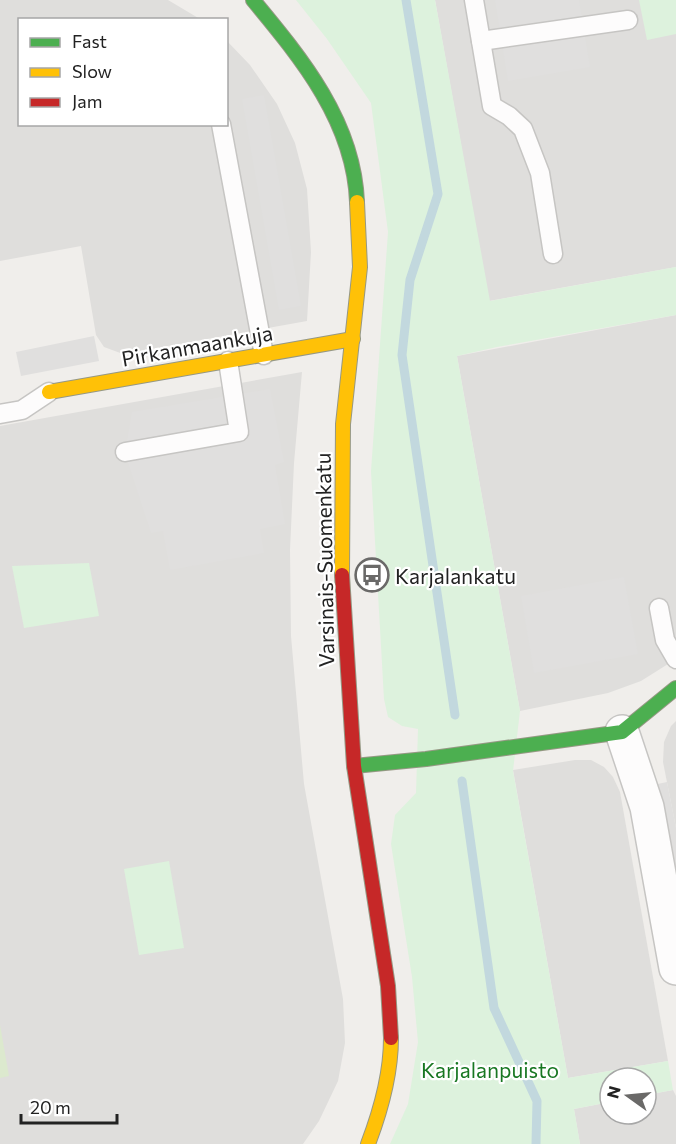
<svg xmlns="http://www.w3.org/2000/svg" width="676" height="1144" font-family="Commissioner,sans-serif">
	<style>
		.residential { fill: #dfdedc }
		.grass { fill: #dce9ce }
		.park { fill: #ddf2dd }
		.parking { fill: #e0dfde }
		.lines { fill: none; stroke-linecap: round; stroke-linejoin: round }
		.stream { stroke: #c2d8de; stroke-width: 9 }
		.lane-casing { stroke: #c6c5c3; stroke-width: 21 }
		.street-casing { stroke: #c6c5c3; stroke-width: 36 }
		.fast-casing { stroke: #969884; stroke-width: 16 }
		.slow-casing { stroke: #969884; stroke-width: 16 }
		.jam-casing { stroke: #969884; stroke-width: 16 }
		.lane { stroke: #fdfcfc; stroke-width: 18 }
		.street { stroke: #fdfcfc; stroke-width: 33 }
		.fast { stroke: #4caf50; stroke-width: 14 }
		.slow { stroke: #ffc107; stroke-width: 14 }
		.jam { stroke: #c62828; stroke-width: 14 }
		.labels { text-anchor: middle; dominant-baseline: central; stroke-width: 4.5; stroke-linejoin: round; paint-order: stroke }
		.street-label { font-size: 21px; fill: #222; stroke: #fff }
		.poi-label { font-size: 21px; fill: #222; stroke: #fff; text-anchor: start }
		.park-label { font-size: 21px; fill: #187722; stroke: #fff }
	</style>
	<rect width="100%" height="100%" fill="#f0eeeb"/>
	<!-- residential -->
	<g class="residential">
		<polygon points="0,0 168,0 200,19 20,20 20,124 226,124 227,41 250,65 277,104 295,143 307,189 311,252 307,321 123,354 104,347 96,335 81,246 0,261"/>
		<polygon points="435,0 676,0 676,267 489,301"/>
		<polygon points="676,315 676,659 641,681 608,693 520,711 457,356"/>
		<polygon points="302,372 294,463 290,550 291,636 304,784 343,999 345,1043 338,1081 319,1121 303,1144 0,1144 0,426"/>
		<polygon points="676,721 676,828 663,762 664,742 671,726"/>
		<polygon points="575,760 591,760 604,767 613,777 620,792 668,1061 568,1078 513,770"/>
		<polygon points="673,1090 676,1096 676,1144 580,1144 574,1109 610,1102 610,1114 646,1114 646,1095"/>
	</g>
	<!-- grass -->
	<polygon class="grass" points="0,1025 9,1076 0,1078"/>
	<!-- park -->
	<g class="park">
		<polygon points="296,0 435,0 490,301 676,267 676,315 497,347 457,356 520,711 513,771 568,1078 668,1061 673,1090 646,1095 646,1078 610,1078 610,1102 574,1109 580,1144 390,1144 408,1104 418,1042 412,977 391,844 395,815 416,793 418,729 402,726 388,717 384,699 371,471 388,232 371,103 327,39"/>
		<polygon points="639,0 676,0 676,34 647,40"/>
		<polygon points="89,563 99,616 24,628 12,566"/>
		<polygon points="169,861 184,948 139,955 124,869"/>
	</g>
	<!-- parking -->
	<g class="parking">
		<polygon points="495,0 579,0 590,67 508,81"/>
		<polygon points="264,95 301,306 279,310 242,99"/>
		<polygon points="94,336 99,361 21,376 16,352"/>
		<polygon points="270,389 284,462 275,465 285,524 260,529 264,553 170,570 163,531 151,533 125,453 132,412"/>
		<polygon points="624,577 638,654 534,673 521,596"/>
		<polygon points="667,782 676,828 676,908 653,785"/>
	</g>
	<g class="lines">
		<!-- stream -->
		<g class="stream">
			<polyline points="406,0 438,194 410,280 402,355 455,715"/>
			<polyline points="462,781 494,1008 537,1101 536,1144"/>
		</g>
		<defs>
			<g id="lane">
				<polyline points="474,0 492,106 509,116 523,129 540,173 553,254"/>
				<polyline points="481,41 628,20"/>
				<polyline points="221,124 264,355"/>
				<polyline points="0,414 22,410 49,392"/>
				<polyline points="125,452 239,432 228,361"/>
				<polyline points="659,608 665,640 676,659"/>
			</g>
			<polyline id="street" points="622,732 647,807 676,968"/>
			<g id="fast">
				<path d="M 253,0 C 302,59 354,122 357,202"/>
				<polyline points="354,766 426,759 622,732 676,688"/>
			</g>
			<g id="slow">
				<polyline points="49,392 353,339"/>
				<polyline points="342,575 343,424 360,267 357,202"/>
				<path d="M 368,1144 C 381,1110 391,1075 391,1038"/>
			</g>
			<polyline id="jam" points="342,575 354,766 388,986 391,1038"/>
		</defs>
		<!-- lane casing -->
		<use href="#lane" class="lane-casing"/>
		<!-- street casing -->
		<use href="#street" class="street-casing"/>
		<!-- fast casing -->
		<use href="#fast" class="fast-casing"/>
		<!-- slow casing -->
		<use href="#slow" class="slow-casing"/>
		<!-- jam casing -->
		<use href="#jam" class="jam-casing"/>
		<!-- lane -->
		<use href="#lane" class="lane"/>
		<!-- street -->
		<use href="#street" class="street"/>
		<!-- fast -->
		<use href="#fast" class="fast"/>
		<!-- slow -->
		<use href="#slow" class="slow"/>
		<!-- jam -->
		<use href="#jam" class="jam"/>
	</g>
	<!-- icons -->
	<defs>
		<symbol id="bus-ring" viewBox="-11 -11 22 22"><circle r="9.5" fill="#fff" stroke="#6a6968" stroke-width="1.5"/><path d="M-5-6H5V4H4V6H2V4H-2V6H-4V4H-5ZM-3.5-4V0h7V-4ZM-3.5 1.2v1.5H-2V1.2ZM2 1.2v1.5H3.5V1.2Z" fill="#6a6968"/></symbol>
	</defs>
	<g fill-rule="evenodd">
		<use href="#bus-ring" x="353" y="556" width="38" height="38"/>
	</g>
	<g class="labels">
		<!-- street labels -->
		<g class="street-label">
			<text transform="translate(197 345) rotate(-10)">Pirkanmaankuja</text>
			<text transform="translate(324 560) rotate(-91)">Varsinais-Suomenkatu</text>
		</g>
		<!-- poi labels -->
		<g class="poi-label">
			<text x="395" y="575">Karjalankatu</text>
		</g>
		<!-- park labels -->
		<g class="park-label">
			<text x="490" y="1069">Karjalanpuisto</text>
		</g>
	</g>
	<!-- legend -->
	<rect x="18" y="18" width="210" height="108" fill="#ffffff" stroke="#a7a7a7" stroke-width="1.5"/>
	<rect x="30" y="38" width="30" height="9" fill="#4caf50" stroke="#a7a7a7" stroke-width="1.5"/>
	<text x="72" y="48" font-size="18" fill="#222222">Fast</text>
	<rect x="30" y="68" width="30" height="9" fill="#ffc107" stroke="#a7a7a7" stroke-width="1.5"/>
	<text x="72" y="78" font-size="18" fill="#222222">Slow</text>
	<rect x="30" y="98" width="30" height="9" fill="#c62828" stroke="#a7a7a7" stroke-width="1.5"/>
	<text x="72" y="108" font-size="18" fill="#222222">Jam</text>
	<!-- north arrow -->
	<g transform="translate(628 1096) rotate(285)"><circle r="28" fill="#ffffff" stroke="#a7a7a7" stroke-width="1.5"/>
	<path d="M0-4.5L10 22L0 15L-10 22Z" fill="#6a6968"/>
	<text y="-9" font-size="16" font-weight="bold" text-anchor="middle" fill="#222222">N</text>
	</g>
	<!-- scale -->
	<path d="M21 1114v9h96v-9" fill="none" stroke="#222222" stroke-width="3"/>
	<text x="30" y="1114" font-size="18" fill="#222222" stroke="#ffffff" stroke-width="4.5" paint-order="stroke">20 m</text>
</svg>
